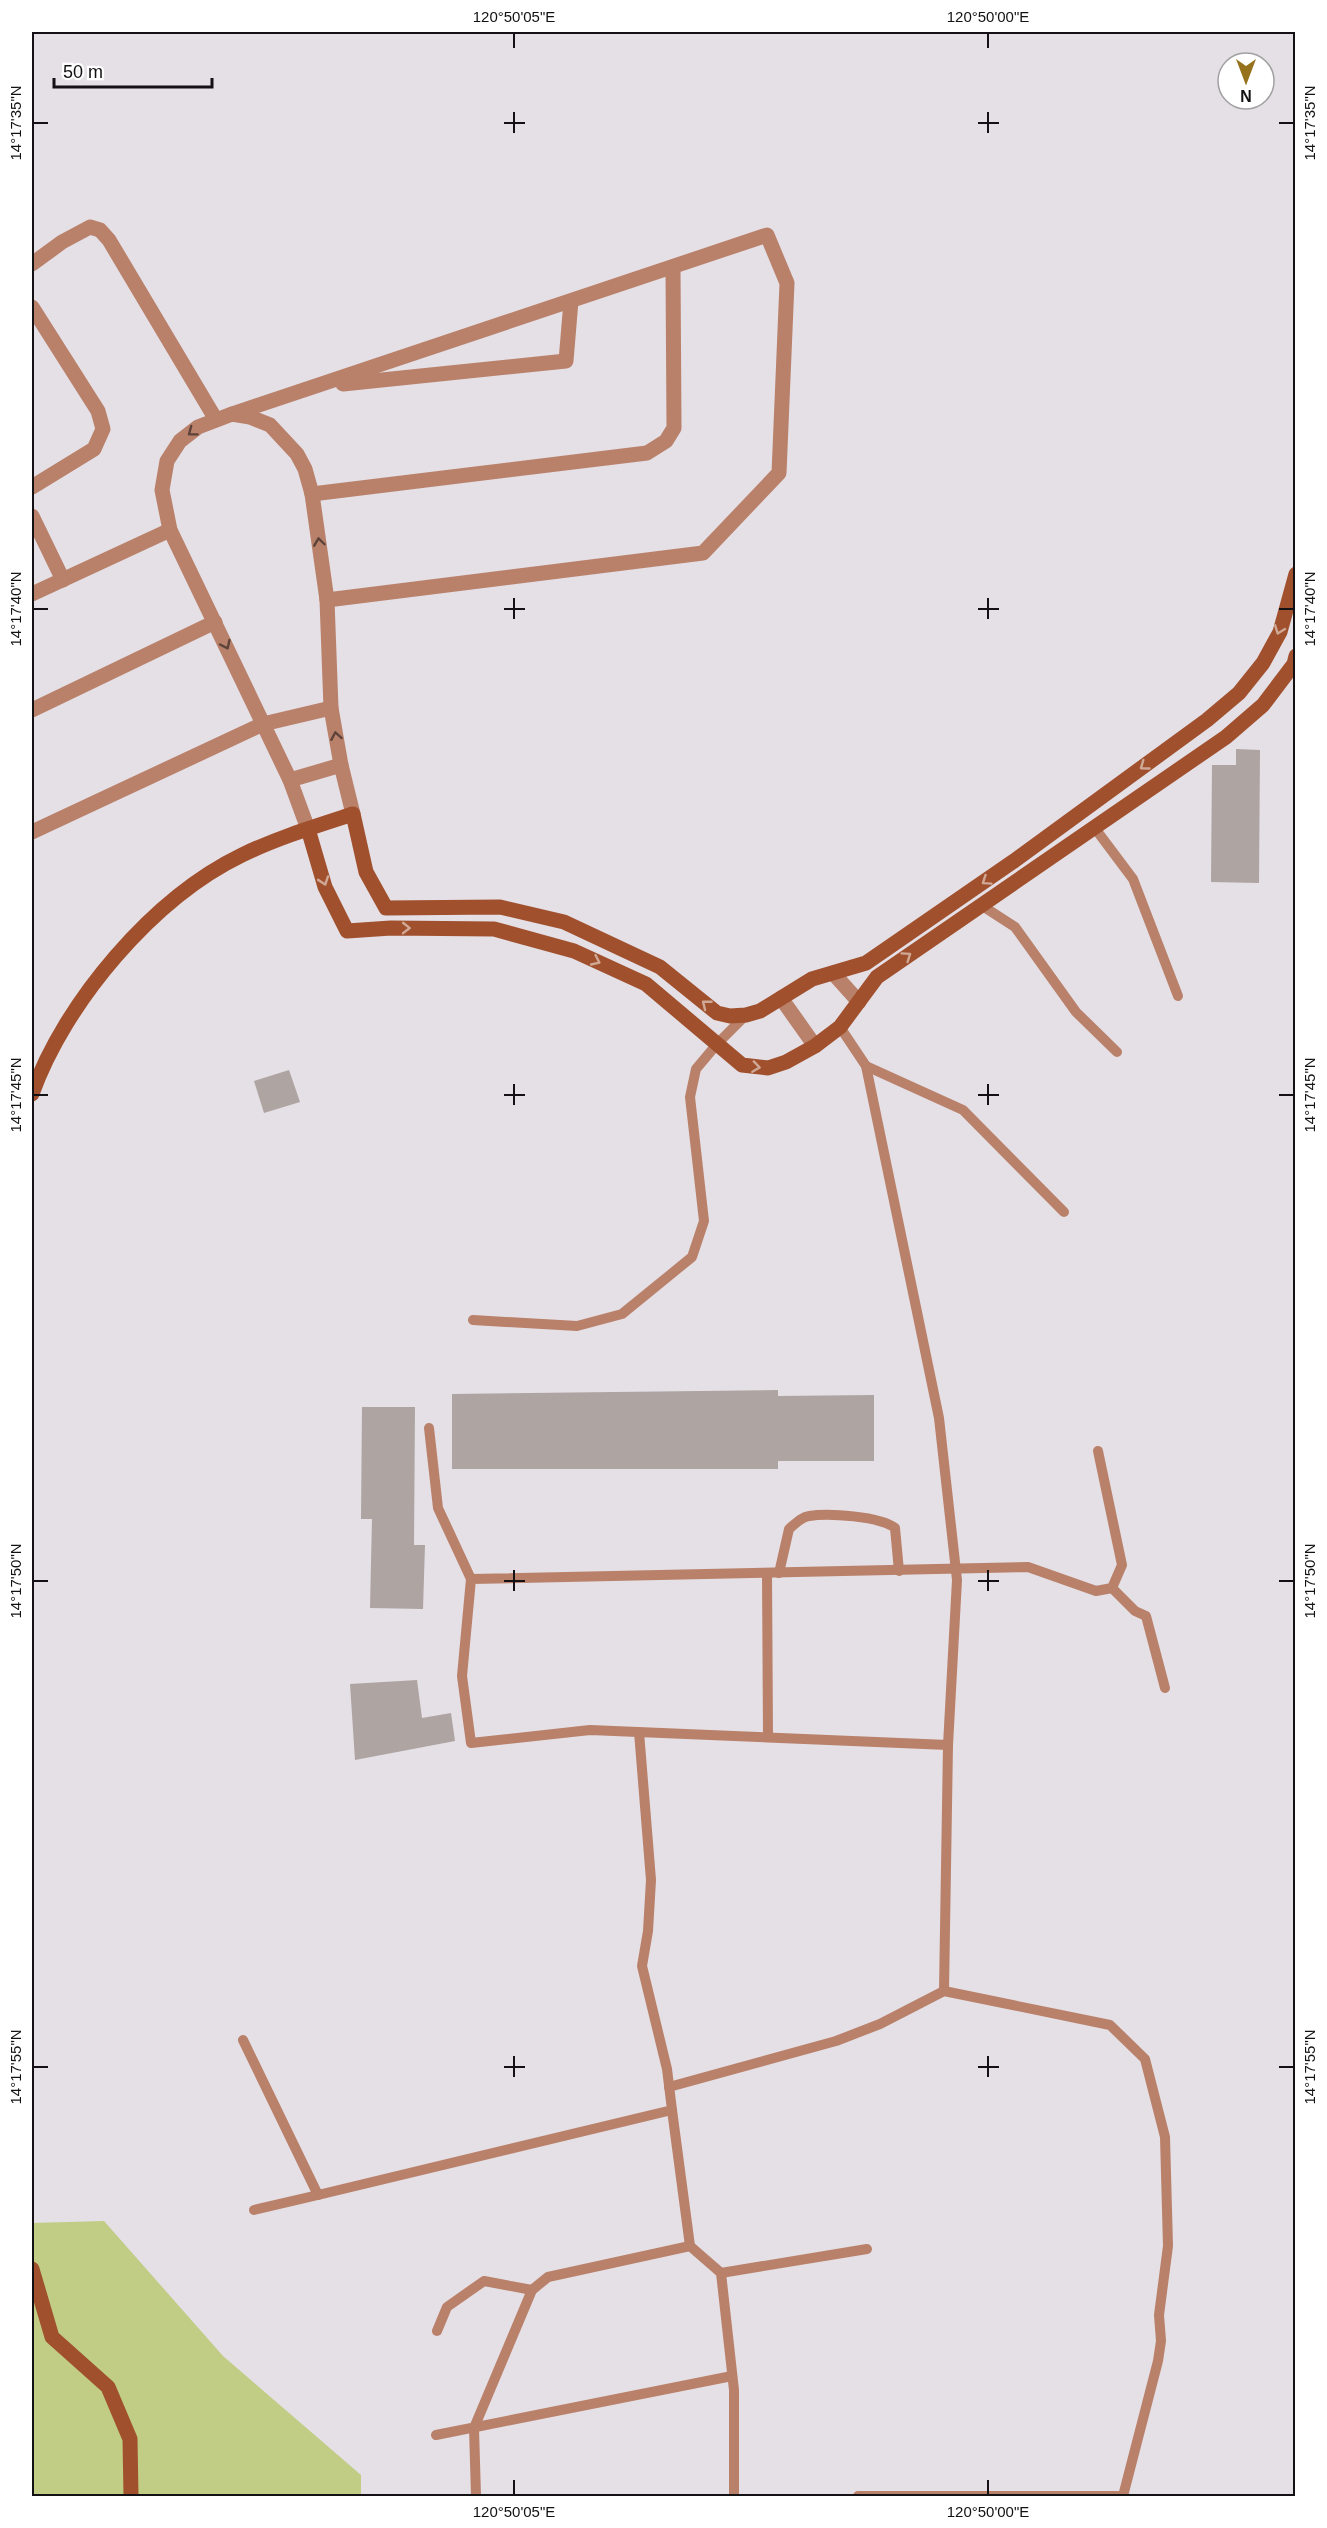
<svg xmlns="http://www.w3.org/2000/svg" width="1327" height="2528" font-family="Helvetica,sans-serif">
	<style>
		.green { fill: #c1cc84 }
		.building { fill: #aea4a2 }
		.lines { fill: none; stroke-linecap: round; stroke-linejoin: round }
		.lane { stroke: #b9816a; stroke-width: 10 }
		.street { stroke: #b9816a; stroke-width: 15 }
		.secondary { stroke: #a0502c; stroke-width: 15 }
		.oneway { stroke: #5e433a }
		.oneway2 { stroke: #d0a896 }
		.ticks { fill: none; stroke: #131113; stroke-width: 2 }
		.neatline { fill: none; stroke: #131113; stroke-width: 2 }
		.ticks-label { font-size: 15px; text-anchor: middle; fill: #131113 }
	</style>
	<rect width="100%" height="100%" fill="#e5dfe6"/>
	<!-- green -->
	<polygon class="green" points="104,2221 223,2356 361,2475 361,2496 32,2496 32,2223"/>
	<!-- building -->
	<g class="building">
		<polygon points="1236,749 1260,750 1259,883 1211,882 1212,765 1236,765"/>
		<polygon points="289,1070 300,1102 264,1113 254,1081"/>
		<polygon points="778,1390 778,1396 874,1395 874,1461 778,1461 778,1469 452,1469 452,1394"/>
		<polygon points="362,1407 415,1407 414,1545 425,1545 423,1609 370,1608 372,1519 361,1519"/>
		<polygon points="417,1680 422,1718 451,1713 455,1741 355,1760 350,1684"/>
	</g>
	<g class="lines">
		<!-- lane -->
		<g class="lane">
			<polyline points="1094,827 1133,879 1178,996"/>
			<polyline points="981,905 1015,927 1076,1012 1117,1052"/>
			<polyline points="840,1027 866,1066 939,1418 957,1580 948,1745 944,1991"/>
			<polyline points="866,1066 963,1110 1064,1212"/>
			<polyline points="473,1320 577,1326 622,1314 692,1257 704,1221 690,1097 696,1069 717,1044 746,1015"/>
			<polyline points="429,1428 438,1508 471,1579"/>
			<polyline points="767,1573 768,1737"/>
			<path d="M 779,1573 L 789,1529 C 795,1524 801,1517 809,1516 C 828,1513 880,1516 895,1528 L 899,1571"/>
			<polyline points="1112,1588 1135,1611 1146,1616 1165,1688"/>
			<polyline points="948,1745 590,1730 471,1743 462,1676 471,1579 1028,1567 1096,1591 1112,1588 1122,1565 1098,1451"/>
			<polyline points="243,2040 318,2195 672,2110 667,2069 642,1966 648,1931 651,1880 639,1732"/>
			<polyline points="669,2087 836,2041 880,2024 944,1991 1110,2025 1145,2059 1165,2137 1168,2246 1159,2315 1161,2341 1158,2361 1123,2496"/>
			<polyline points="672,2110 690,2246 721,2273 734,2390 734,2496"/>
			<polyline points="254,2210 318,2195"/>
			<polyline points="721,2273 867,2249"/>
			<polyline points="437,2331 447,2307 484,2281 532,2290"/>
			<polyline points="436,2435 732,2376"/>
			<polyline points="476,2496 474,2428 532,2290 548,2277 690,2246"/>
			<polyline points="858,2496 1123,2496"/>
		</g>
		<!-- street -->
		<g class="street">
			<polyline points="32,264 62,242 90,227 100,230 109,240 215,418"/>
			<polyline points="32,307 98,411 103,429 94,449 32,487"/>
			<polyline points="343,384 566,361 571,301"/>
			<polyline points="232,414 767,235 787,283 779,473 703,553 327,600"/>
			<polyline points="312,494 647,453 666,441 674,428 673,267"/>
			<polyline points="32,516 63,580"/>
			<polyline points="32,594 170,530"/>
			<polyline points="32,710 215,622"/>
			<polyline points="290,780 341,765"/>
			<polyline points="308,829 290,780 170,530 162,490 167,461 180,441 198,427 232,414 250,417 270,425 297,454 305,469 312,494 327,600 331,708 341,765 353,814"/>
			<polyline points="32,832 263,724 331,708"/>
			<polyline points="833,973 859,1002"/>
			<polyline points="781,998 815,1046"/>
		</g>
		<!-- secondary -->
		<g class="secondary">
			<polyline points="308,829 325,887 347,931 391,928 494,929 574,951 646,984 742,1065 768,1068 786,1062 815,1046 840,1027 877,977 1226,737 1263,705 1294,664 1296,656"/>
			<path d="M 32,1094 C 65,1002 153,898 242,855 C 277,838 316,826 353,814 L 366,872 L 386,908 L 500,907 L 564,922 L 660,967 L 717,1013 L 730,1016 L 746,1015 L 760,1011 L 812,979 L 866,963 L 1014,861 L 1207,720 L 1239,693 L 1263,663 L 1280,632 L 1296,574"/>
			<polyline points="32,2269 52,2337 108,2387 130,2439 131,2496"/>
		</g>
	</g>
	<!-- one-way arrows -->
	<defs><path id="oneway-chevron" d="M-2-3.5L2.5 0L-2 3.5" fill="none" stroke-width="1.6" stroke-linecap="round" stroke-linejoin="round" transform="scale(1.5)"/></defs>
	<g class="oneway">
		<use href="#oneway-chevron" transform="translate(192 432) rotate(143)"/>
		<use href="#oneway-chevron" transform="translate(319 542) rotate(-98)"/>
		<use href="#oneway-chevron" transform="translate(226 645) rotate(65)"/>
		<use href="#oneway-chevron" transform="translate(336 736) rotate(-100)"/>
	</g>
	<g class="oneway2">
		<use href="#oneway-chevron" transform="translate(1279 630) rotate(111)"/>
		<use href="#oneway-chevron" transform="translate(1144 766) rotate(144)"/>
		<use href="#oneway-chevron" transform="translate(324 881) rotate(71)"/>
		<use href="#oneway-chevron" transform="translate(986 881) rotate(146)"/>
		<use href="#oneway-chevron" transform="translate(406 928) rotate(1)"/>
		<use href="#oneway-chevron" transform="translate(907 956) rotate(-35)"/>
		<use href="#oneway-chevron" transform="translate(596 961) rotate(25)"/>
		<use href="#oneway-chevron" transform="translate(706 1004) rotate(-141)"/>
		<use href="#oneway-chevron" transform="translate(756 1067) rotate(8)"/>
	</g>
	<!-- ticks -->
	<path class="ticks" d="M 514,33 L 514,48M 988,33 L 988,48M 514,112 L 514,133M 988,112 L 988,133M 33,123 L 48,123M 504,123 L 525,123M 978,123 L 999,123M 1279,123 L 1294,123M 514,598 L 514,619M 988,598 L 988,619M 33,609 L 48,609M 504,609 L 525,609M 978,609 L 999,609M 1279,609 L 1294,609M 514,1084 L 514,1105M 988,1084 L 988,1105M 33,1095 L 48,1095M 504,1095 L 525,1095M 978,1095 L 999,1095M 1279,1095 L 1294,1095M 514,1570 L 514,1591M 988,1570 L 988,1591M 33,1581 L 48,1581M 504,1581 L 525,1581M 978,1581 L 999,1581M 1279,1581 L 1294,1581M 514,2056 L 514,2077M 988,2056 L 988,2077M 33,2067 L 48,2067M 504,2067 L 525,2067M 978,2067 L 999,2067M 1279,2067 L 1294,2067M 514,2480 L 514,2495M 988,2480 L 988,2495"/>
	<!-- border -->
	<rect width="1327" height="2528" fill="none" stroke="#ffffff" stroke-width="66"/>
	<!-- north arrow -->
	<g transform="translate(1246 81) rotate(180)"><circle r="28" fill="#ffffff" stroke="#a1a0a1" stroke-width="1.5"/>
	<path d="M0-4.5L10 22L0 15L-10 22Z" fill="#95721b"/>
	<text y="-9" font-size="16" font-weight="bold" text-anchor="middle" fill="#131113">N</text>
	</g>
	<!-- scale -->
	<path d="M54 78v9h158v-9" fill="none" stroke="#131113" stroke-width="3"/>
	<text x="63" y="78" font-size="18" fill="#131113" stroke="#ffffff" stroke-width="4.5" paint-order="stroke">50 m</text>
	<rect x="33" y="33" width="1261" height="2462" class="neatline"/>
	<g class="ticks-label">
		<text x="514" y="22">120°50'05"E</text>
		<text x="988" y="22">120°50'00"E</text>
		<text transform="translate(1310 123) rotate(-90)" y="5">14°17'35"N</text>
		<text transform="translate(16 123) rotate(-90)" y="5">14°17'35"N</text>
		<text transform="translate(1310 609) rotate(-90)" y="5">14°17'40"N</text>
		<text transform="translate(16 609) rotate(-90)" y="5">14°17'40"N</text>
		<text transform="translate(16 1095) rotate(-90)" y="5">14°17'45"N</text>
		<text transform="translate(1310 1095) rotate(-90)" y="5">14°17'45"N</text>
		<text transform="translate(16 1581) rotate(-90)" y="5">14°17'50"N</text>
		<text transform="translate(1310 1581) rotate(-90)" y="5">14°17'50"N</text>
		<text transform="translate(16 2067) rotate(-90)" y="5">14°17'55"N</text>
		<text transform="translate(1310 2067) rotate(-90)" y="5">14°17'55"N</text>
		<text x="514" y="2517">120°50'05"E</text>
		<text x="988" y="2517">120°50'00"E</text>
	</g>
</svg>
